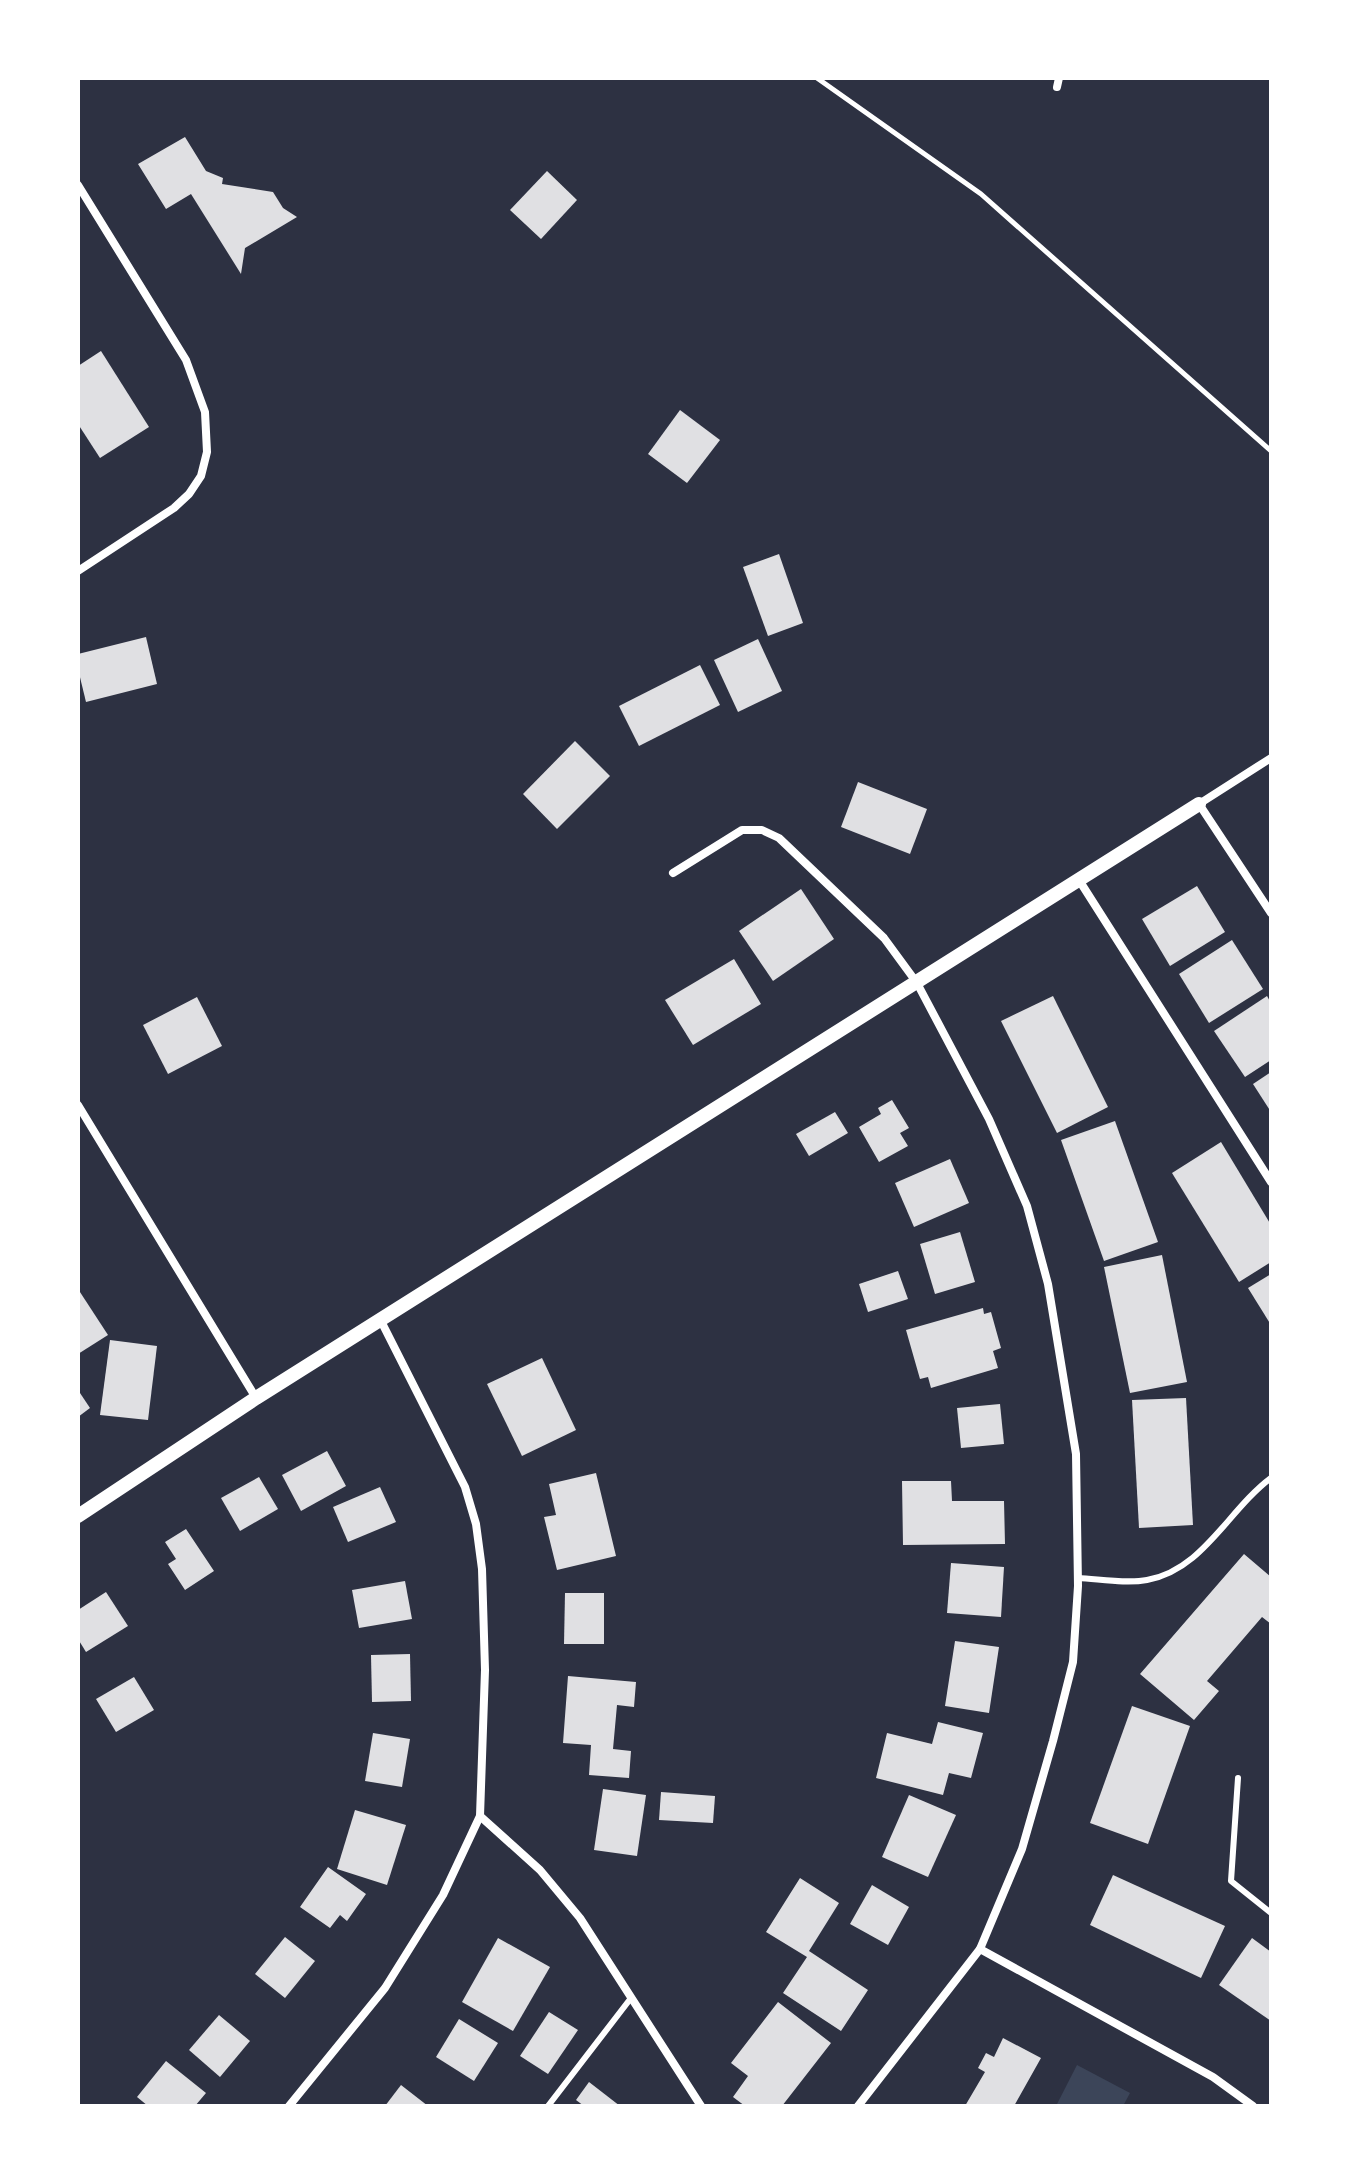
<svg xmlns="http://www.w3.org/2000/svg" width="1349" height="2184" font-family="Bitter,serif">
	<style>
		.green { fill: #3c4559 }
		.building { fill: #e0e0e3 }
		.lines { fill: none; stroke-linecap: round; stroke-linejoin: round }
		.path { stroke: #fff; stroke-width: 5 }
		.service { stroke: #fff; stroke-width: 6 }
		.minor { stroke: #fff; stroke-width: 8 }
		.tertiary { stroke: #fff; stroke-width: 14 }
	</style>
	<rect width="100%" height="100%" fill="#2d3142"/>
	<!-- green -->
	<polygon class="green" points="1077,2065 1130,2093 1123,2106 1056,2106"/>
	<!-- building -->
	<g class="building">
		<polygon points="185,137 206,171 223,178 222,184 273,192 283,208 297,217 245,248 241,274 191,194 166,209 138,164"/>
		<polygon points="547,171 577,200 541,239 510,210"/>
		<polygon points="101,351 149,427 100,458 78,424 78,366"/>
		<polygon points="680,410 720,440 687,483 648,454"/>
		<polygon points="779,554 803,623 768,636 743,567"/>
		<polygon points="146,637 157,684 86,702 78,669 78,654"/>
		<polygon points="758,639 782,691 738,712 714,660"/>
		<polygon points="700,665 720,705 639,746 619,706"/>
		<polygon points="575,741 610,776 557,829 523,794"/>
		<polygon points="858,782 927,809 910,854 841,827"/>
		<polygon points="1197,886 1225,932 1170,966 1142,919"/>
		<polygon points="801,889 834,939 773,981 739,931"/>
		<polygon points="1232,940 1263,989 1209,1023 1179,974"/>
		<polygon points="734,959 761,1004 693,1045 665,1000"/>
		<polygon points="1053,996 1108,1107 1057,1133 1001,1021"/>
		<polygon points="1267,996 1271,1003 1271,1060 1245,1077 1214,1031"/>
		<polygon points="197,997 222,1046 168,1074 143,1025"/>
		<polygon points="1271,1072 1271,1112 1253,1084"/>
		<polygon points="892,1100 909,1128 900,1133 908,1146 879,1162 859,1127 881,1114 878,1108"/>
		<polygon points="835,1112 848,1133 809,1156 796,1134"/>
		<polygon points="1115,1121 1158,1242 1104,1261 1061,1140"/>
		<polygon points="1221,1142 1271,1225 1271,1262 1239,1282 1172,1173"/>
		<polygon points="950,1159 969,1203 914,1227 895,1183"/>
		<polygon points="960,1232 975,1282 935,1294 920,1244"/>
		<polygon points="1162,1255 1187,1382 1130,1393 1104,1267"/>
		<polygon points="898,1271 908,1299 868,1312 859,1284"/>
		<polygon points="1271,1274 1271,1325 1248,1288"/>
		<polygon points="78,1289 108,1335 78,1354"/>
		<polygon points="983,1308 984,1314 991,1312 1001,1348 993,1351 998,1368 931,1388 928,1377 920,1379 906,1330"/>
		<polygon points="110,1340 157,1346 148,1420 100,1415"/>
		<polygon points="542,1358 576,1430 522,1456 487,1384"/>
		<polygon points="78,1390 90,1408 78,1417"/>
		<polygon points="1186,1398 1193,1525 1139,1528 1132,1400"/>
		<polygon points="1000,1404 1004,1444 961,1448 957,1408"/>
		<polygon points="327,1451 346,1486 301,1511 282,1475"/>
		<polygon points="596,1473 616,1556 557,1570 544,1517 556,1515 549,1484"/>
		<polygon points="259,1477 278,1509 240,1531 221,1498"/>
		<polygon points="902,1481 951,1481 952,1501 1004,1501 1005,1544 903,1545"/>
		<polygon points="380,1487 396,1522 348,1542 333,1507"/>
		<polygon points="186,1529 214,1571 185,1590 168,1564 176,1559 165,1542"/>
		<polygon points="1244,1554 1271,1577 1271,1624 1262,1617 1207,1681 1219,1691 1194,1720 1140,1674"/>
		<polygon points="951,1563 1004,1567 1001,1617 947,1613"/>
		<polygon points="405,1581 412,1619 359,1628 352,1590"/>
		<polygon points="106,1592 128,1626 86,1652 78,1639 78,1610"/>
		<polygon points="565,1593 604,1593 604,1644 564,1644"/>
		<polygon points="955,1641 999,1647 989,1713 945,1706"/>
		<polygon points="410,1654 411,1701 372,1702 371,1655"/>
		<polygon points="568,1676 636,1682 634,1707 617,1705 613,1749 631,1751 629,1778 589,1775 591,1745 563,1743"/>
		<polygon points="134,1677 154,1710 116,1732 96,1699"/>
		<polygon points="1132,1706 1190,1726 1148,1844 1090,1823"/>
		<polygon points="938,1722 983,1733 971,1778 949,1773 943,1795 876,1778 887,1733 932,1744"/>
		<polygon points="373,1733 410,1739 402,1787 365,1781"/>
		<polygon points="603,1789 646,1795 637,1856 594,1850"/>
		<polygon points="661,1792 715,1796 713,1823 659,1820"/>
		<polygon points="909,1795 956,1815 928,1877 882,1857"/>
		<polygon points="355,1810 406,1825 387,1885 337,1869"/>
		<polygon points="328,1867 366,1894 347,1921 340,1915 330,1928 300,1907"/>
		<polygon points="1113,1875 1225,1926 1201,1978 1090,1925"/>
		<polygon points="800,1878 839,1903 809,1951 868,1990 841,2031 783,1993 807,1957 766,1932"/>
		<polygon points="872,1885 909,1907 888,1945 850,1924"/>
		<polygon points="285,1937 315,1961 285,1998 255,1974"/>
		<polygon points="498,1938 550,1967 513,2031 462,2002"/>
		<polygon points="1252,1938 1271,1952 1271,2021 1219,1985"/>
		<polygon points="778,2002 831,2043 782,2106 745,2106 733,2097 748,2076 731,2063"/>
		<polygon points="549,2012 578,2030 548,2074 520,2056"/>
		<polygon points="219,2015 250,2041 220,2077 189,2050"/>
		<polygon points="459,2019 498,2043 474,2081 436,2057"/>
		<polygon points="1003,2038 1041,2058 1014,2106 965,2106 985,2072 978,2068 986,2053 994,2057"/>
		<polygon points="166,2061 206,2093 195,2106 148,2106 137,2097"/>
		<polygon points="589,2082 620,2106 584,2106 576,2100"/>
		<polygon points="401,2085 428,2106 385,2106"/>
	</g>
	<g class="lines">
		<!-- path -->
		<polyline class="path" points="817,78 981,194 1271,451"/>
		<!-- service -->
		<g class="service">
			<path d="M 1078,1578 C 1099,1579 1126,1584 1147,1580 C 1203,1570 1228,1510 1271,1478"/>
			<polyline points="1238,1778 1231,1881 1271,1913"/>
			<polyline points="548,2106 631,1998"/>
		</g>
		<!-- minor -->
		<g class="minor">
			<polyline points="1057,87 1059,78"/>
			<polyline points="78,185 186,360 205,412 207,452 201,476 189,494 174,508 78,571"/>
			<polyline points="1271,758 1199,804 1271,913"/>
			<polyline points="673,873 742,830 762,830 779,838 884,938 917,983 989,1119 1027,1206 1048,1284 1076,1454 1078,1586 1073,1662 1053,1741 1022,1849 980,1949 858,2106"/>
			<polyline points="1079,880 1271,1182"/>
			<polyline points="78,1105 256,1398"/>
			<polyline points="380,1319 465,1487 476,1524 482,1569 485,1670 480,1816 540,1870 580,1918 701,2106"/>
			<polyline points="980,1949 1213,2077 1253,2106"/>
			<polyline points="289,2106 385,1988 443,1895 480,1816"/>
		</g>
		<!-- tertiary -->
		<polyline class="tertiary" points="78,1516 256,1398 1199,804"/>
	</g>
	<!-- border -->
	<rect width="1349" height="2184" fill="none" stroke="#ffffff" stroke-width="160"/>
</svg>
